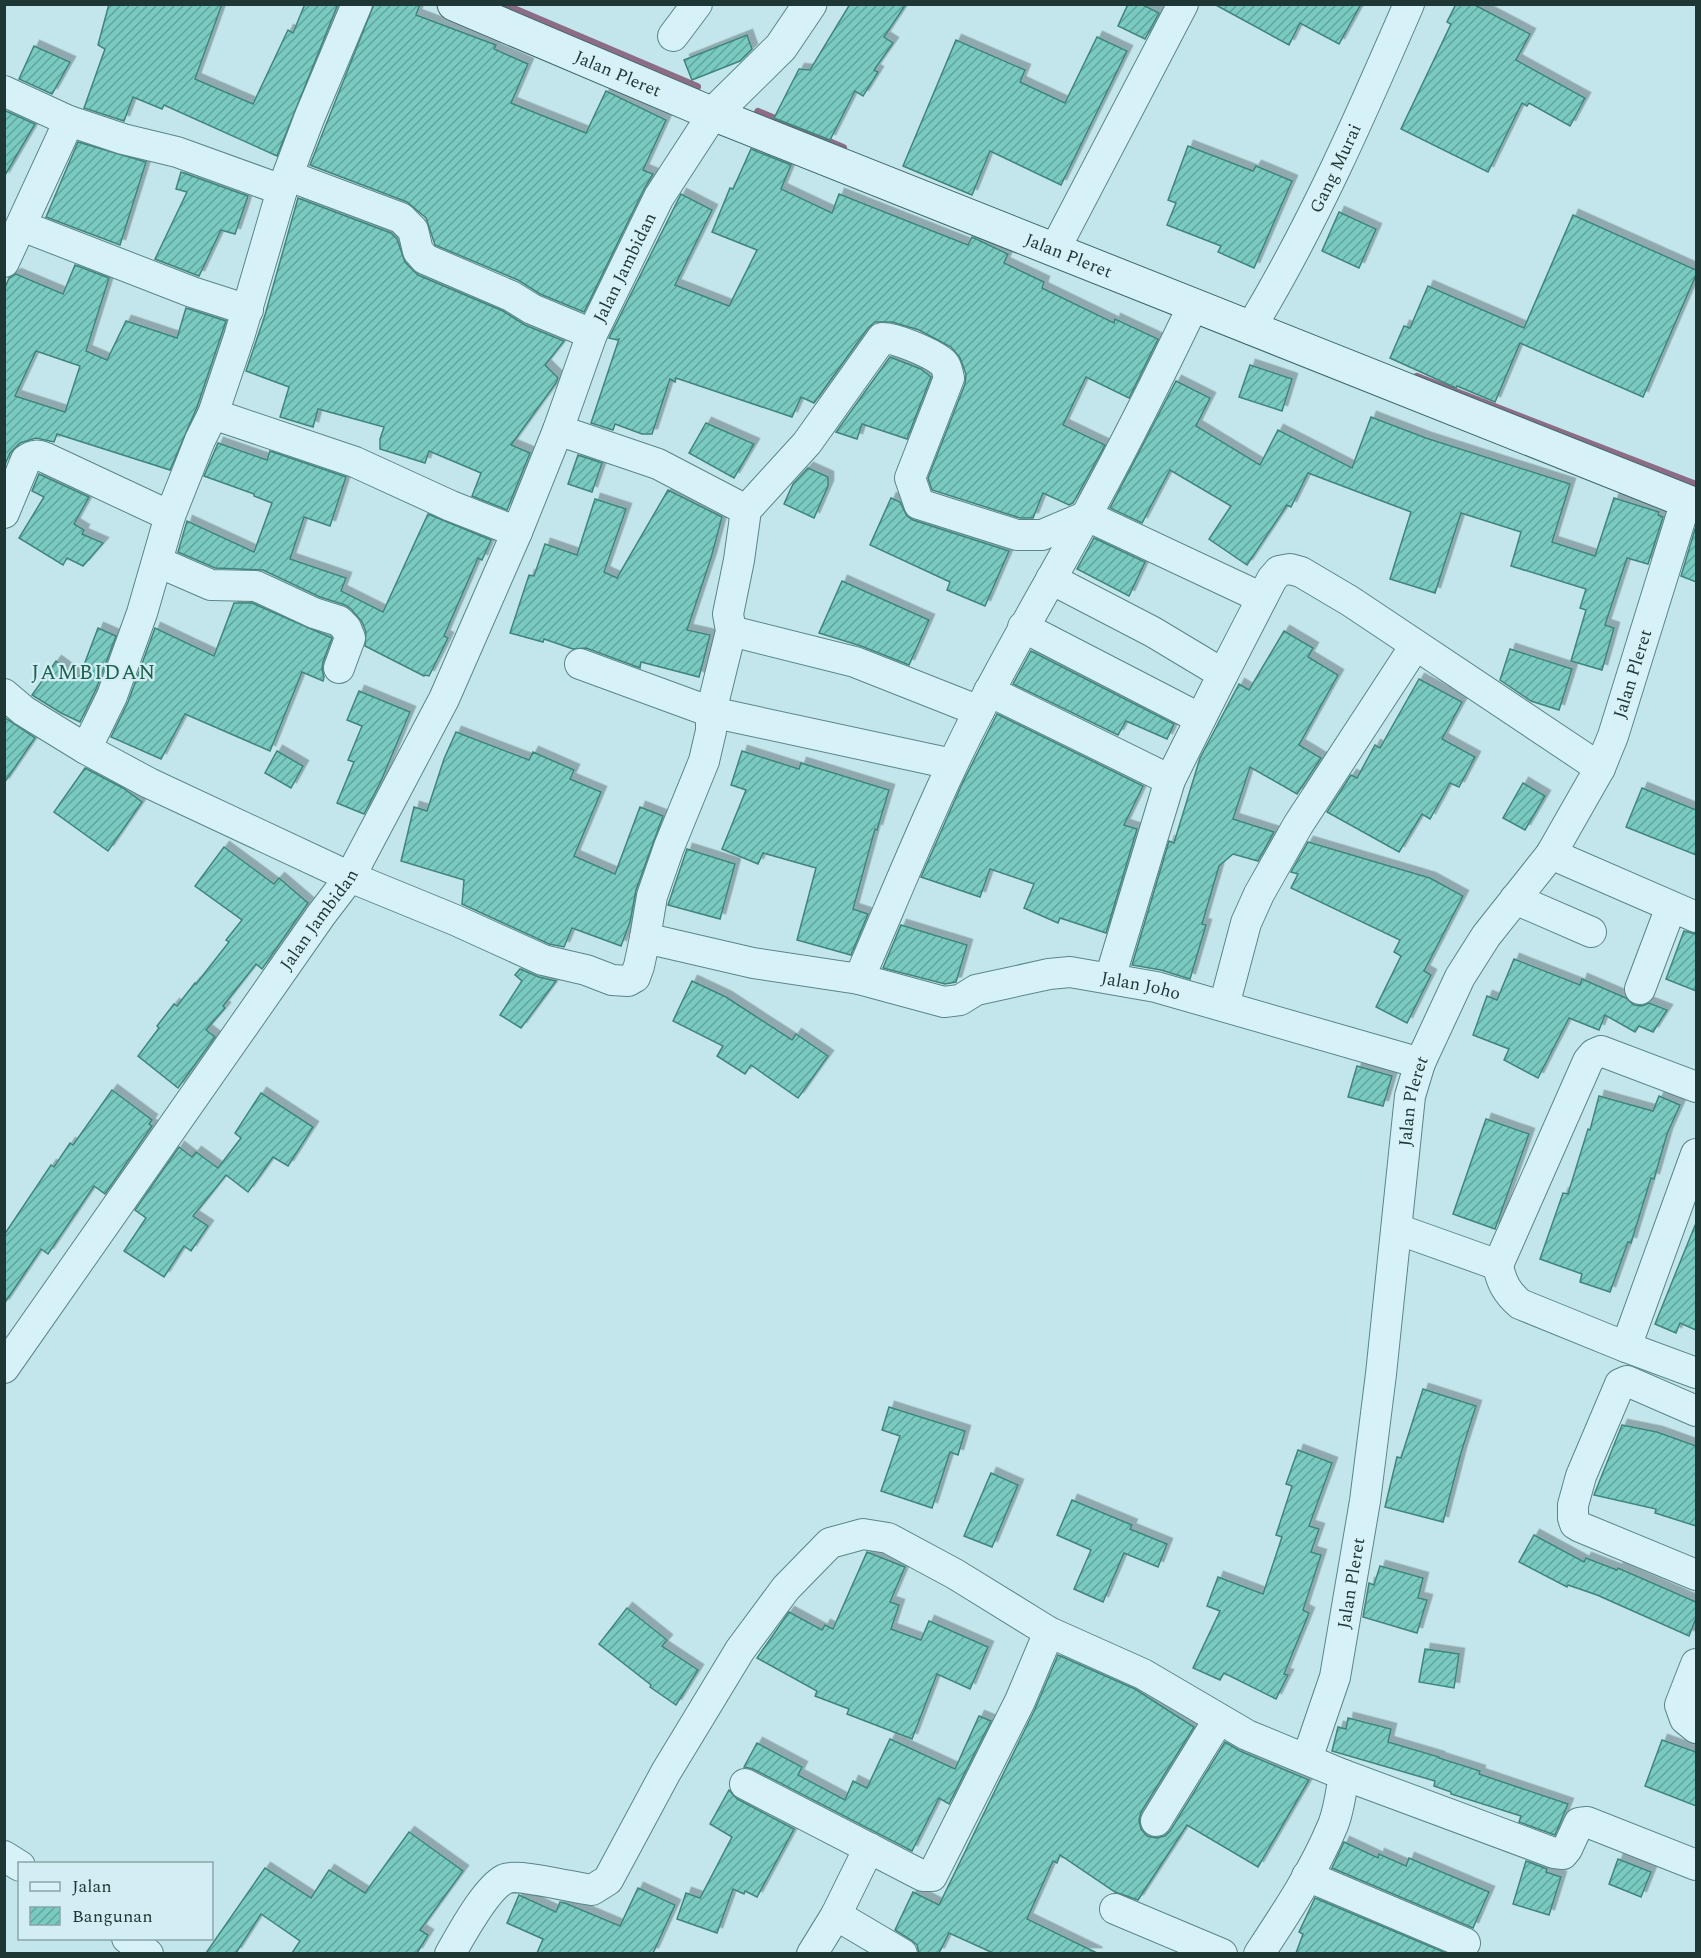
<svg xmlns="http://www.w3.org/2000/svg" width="1701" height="1958" font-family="Spectral,serif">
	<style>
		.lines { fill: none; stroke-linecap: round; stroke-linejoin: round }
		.stream { stroke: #8d6c86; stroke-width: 8 }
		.building { fill: url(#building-hatch); stroke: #41857b; stroke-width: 1.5; fill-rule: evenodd; filter: url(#shadow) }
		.minor-casing { stroke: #5a8686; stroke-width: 32 }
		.tertiary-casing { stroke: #5a8686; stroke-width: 35 }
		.secondary-casing { stroke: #3d6867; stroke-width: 35 }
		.minor { stroke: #d6f2f8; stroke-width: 30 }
		.tertiary { stroke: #d6f2f8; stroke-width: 33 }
		.secondary { stroke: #d6f2f8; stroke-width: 33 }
		.labels { text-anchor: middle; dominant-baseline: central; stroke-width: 4.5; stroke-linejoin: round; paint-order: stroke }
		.street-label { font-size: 18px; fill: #1e3735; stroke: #d2eef4 }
		.quarter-label { font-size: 21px; letter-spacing: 1.5px; fill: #1e624c; stroke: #d2eef4 }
	</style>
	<defs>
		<pattern id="building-hatch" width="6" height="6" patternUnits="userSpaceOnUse" patternTransform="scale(1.5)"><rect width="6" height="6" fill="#79cac1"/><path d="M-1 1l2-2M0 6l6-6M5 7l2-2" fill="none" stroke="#63a59e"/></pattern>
		<filter id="shadow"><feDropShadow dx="5.5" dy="-5.5" stdDeviation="0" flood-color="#0004"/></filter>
	</defs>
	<rect width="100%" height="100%" fill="#c3e6ed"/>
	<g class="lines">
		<!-- stream -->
		<g class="stream">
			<polyline points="502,4 697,87"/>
			<polyline points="758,112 843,148"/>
			<polyline points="1417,377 1696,485"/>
		</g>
	</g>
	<!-- building -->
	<g class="building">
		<polygon points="109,4 222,4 195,79 253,104 288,30 293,33 305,4 338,4 277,156 164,105 162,109 133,97 124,121 84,108 105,49 98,45"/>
		<polygon points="374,4 420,4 416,15 496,45 494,49 528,64 511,103 586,133 606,91 666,120 643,170 653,174 644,189 584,312 540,294 518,280 435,245 426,218 407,202 310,165"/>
		<polygon points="850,4 906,4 884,37 893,43 874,70 878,72 863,96 855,91 830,140 774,118 799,69 810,70"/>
		<polygon points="1128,4 1141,4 1159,13 1145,39 1118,26"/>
		<polygon points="1214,4 1361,4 1339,44 1300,23 1289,45"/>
		<polygon points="1456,4 1473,4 1530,34 1516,60 1585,98 1570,126 1529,103 1527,106 1522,103 1488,172 1401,129 1451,24 1447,22"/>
		<polygon points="747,35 752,49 740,61 692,80 684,60"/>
		<polygon points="1097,37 1127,51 1061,185 990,151 972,195 903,166 956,40 1025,70 1020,82 1065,103"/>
		<polygon points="34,46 70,62 52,94 19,79"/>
		<polygon points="6,111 35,124 4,177 4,113"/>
		<polygon points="78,142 146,162 120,245 46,217"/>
		<polygon points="1188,146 1253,171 1256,166 1292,181 1254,268 1218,252 1221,246 1167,225 1176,203 1168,200"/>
		<polygon points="751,149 791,165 781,189 832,213 839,194 968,245 972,237 1008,254 1004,263 1044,282 1042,288 1114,323 1115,319 1158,339 1129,398 1086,377 1063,425 1105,445 1073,503 1069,505 1043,493 1033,518 1020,518 932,490 928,478 965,384 966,374 960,358 951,347 919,330 892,322 875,322 868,328 814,403 801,397 792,417 676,378 675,382 670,379 652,434 642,434 615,424 613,430 591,423 619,339 617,340 609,338 681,194 712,210 675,285 729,306 757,250 712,232 730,188 733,189"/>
		<polygon points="181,172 248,196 235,234 221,230 199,276 155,259 187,192 176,189"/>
		<polygon points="298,198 391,233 397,239 405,262 418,275 503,311 525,325 564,341 545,365 558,378 556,383 511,445 530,453 507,510 472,496 481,473 429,451 425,463 380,449 380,439 384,427 318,409 313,427 280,417 289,387 246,371 265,315"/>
		<polygon points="1339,212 1376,229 1359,268 1322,251"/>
		<polygon points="1573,215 1696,270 1696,275 1643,397 1520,343 1495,402 1457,386 1456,388 1390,358 1404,326 1410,328 1428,286 1524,328"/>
		<path d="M 75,265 L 109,278 L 86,351 L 107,360 L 126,321 L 177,338 L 186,308 L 226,321 L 197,407 L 170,470 L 57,434 L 54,442 L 36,438 L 20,443 L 10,453 L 4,467 L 4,290 L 9,278 L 16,274 L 63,294 ZM 36,351 L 80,366 L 65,412 L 15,396 Z"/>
		<polygon points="890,357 921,369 931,377 907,439 862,424 857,439 836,432"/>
		<polygon points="1250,365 1292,379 1282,411 1239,397"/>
		<polygon points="1176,381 1210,398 1196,426 1260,465 1278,430 1352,468 1371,417 1426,438 1570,484 1552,542 1595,556 1614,498 1659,512 1658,515 1663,517 1648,564 1627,558 1605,625 1614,628 1602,670 1571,661 1586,610 1580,608 1586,589 1511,566 1521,532 1461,513 1435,593 1390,579 1411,512 1308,473 1291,507 1287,505 1247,565 1209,539 1231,506 1170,470 1142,523 1110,508"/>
		<polygon points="706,423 754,444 734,478 689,453"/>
		<polygon points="218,443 267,460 270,451 346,477 330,526 304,517 290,559 346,578 341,591 383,612 428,514 491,540 482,560 478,558 444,636 448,638 429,676 425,675 424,676 365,646 366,632 362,622 351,609 345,605 320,597 263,570 215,568 178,552 187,521 254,552 272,503 254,496 254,494 204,476"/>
		<polygon points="578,455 602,463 592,492 568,484"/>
		<polygon points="808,468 828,477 828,486 814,518 784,504 793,484"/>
		<polygon points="39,474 89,497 74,524 84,530 82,534 103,543 83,566 67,558 63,565 19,538 44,497 32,491"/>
		<polygon points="668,490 722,517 711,558 687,630 710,635 699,677 641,662 640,668 586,648 573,649 544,639 543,642 510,633 529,575 534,576 545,544 577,555 595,499 626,509 604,572 617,578"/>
		<polygon points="891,498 900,502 907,516 913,520 1009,551 985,606 947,590 950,582 870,545"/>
		<polygon points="1695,529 1696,529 1696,582 1681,576"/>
		<polygon points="1094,538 1145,562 1129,596 1077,569"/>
		<polygon points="842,581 929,620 909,665 861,646 819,633"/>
		<polygon points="234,603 252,603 332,638 323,662 322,670 324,677 323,681 302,672 270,751 185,714 161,759 111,737 128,702 155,628 214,656"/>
		<polygon points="98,628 116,636 96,689 80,722 61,713 32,695 56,661 79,678"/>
		<polygon points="1284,631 1313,648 1308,657 1338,675 1299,745 1321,758 1297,794 1250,767 1233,819 1274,832 1258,861 1233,854 1219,866 1202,924 1206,925 1190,979 1161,970 1132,965 1169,841 1174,843 1200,758 1239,684 1249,690"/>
		<polygon points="1510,649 1572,669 1559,710 1531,701 1500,680"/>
		<polygon points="1031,651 1174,724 1167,739 1126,721 1118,735 1013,684"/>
		<polygon points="1419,679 1462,702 1442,739 1475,757 1459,787 1450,783 1430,819 1422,814 1399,852 1327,812 1351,775 1357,778 1375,745 1380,748"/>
		<polygon points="359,691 410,712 381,781 364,814 337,803 354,762 348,760 362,726 347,720"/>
		<polygon points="997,714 1143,786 1124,825 1137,829 1106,933 1060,918 1058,923 1024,908 1034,884 990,869 980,897 921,877 962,784"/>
		<polygon points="4,717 35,738 4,783"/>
		<polygon points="456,732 529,760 533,752 574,770 570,779 601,792 574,856 615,874 640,807 663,816 636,890 630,922 621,946 572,928 564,947 549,944 462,904 464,880 401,861 414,807 427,811 444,759"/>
		<polygon points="277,751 303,766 291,788 265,773"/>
		<polygon points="742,751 799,769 801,763 889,790 877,830 875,829 853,909 868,914 851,955 797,940 816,868 763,853 758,864 722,849 746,790 731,785"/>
		<polygon points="85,768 123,788 142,802 108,851 54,812"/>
		<polygon points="1523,783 1545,796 1525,830 1503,818"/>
		<polygon points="1642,788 1696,810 1696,855 1626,827"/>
		<polygon points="1308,842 1430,878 1463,896 1424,971 1431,975 1407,1023 1376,1007 1401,956 1394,952 1400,940 1291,888 1298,874 1291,872"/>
		<polygon points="224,847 274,884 279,878 308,903 262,969 256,964 223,1006 225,1008 206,1030 215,1037 178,1088 138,1056 159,1028 157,1026 174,1004 177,1006 195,983 196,984 229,942 226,940 242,920 195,886"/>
		<polygon points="687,849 735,864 720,919 668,905"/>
		<polygon points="901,925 967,945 956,982 945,984 883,968"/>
		<polygon points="1684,931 1696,934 1696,991 1666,979"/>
		<polygon points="1514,959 1580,985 1582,979 1626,998 1634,1005 1642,1006 1649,1003 1667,1010 1653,1032 1639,1026 1635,1032 1605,1015 1599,1030 1569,1018 1538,1078 1504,1060 1509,1049 1473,1035 1487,996 1497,1000"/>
		<polygon points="520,969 539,977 556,981 521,1028 500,1015 522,981 515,975"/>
		<polygon points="692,981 726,997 792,1040 796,1034 828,1056 798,1098 751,1065 745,1074 717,1056 723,1046 673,1021"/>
		<polygon points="1357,1066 1392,1076 1383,1106 1348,1097"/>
		<polygon points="112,1090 152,1120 149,1124 152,1126 105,1194 94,1186 48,1254 41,1249 4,1304 4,1235 51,1165 54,1167 70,1143 73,1145"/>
		<polygon points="261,1093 313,1127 288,1166 273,1157 248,1192 226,1175 193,1216 208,1226 191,1251 184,1246 164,1277 124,1251 146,1218 135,1210 179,1147 192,1157 196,1152 218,1168 241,1138 235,1133"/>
		<polygon points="1599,1096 1653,1111 1659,1096 1680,1105 1667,1134 1654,1179 1651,1178 1631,1243 1628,1242 1610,1292 1580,1282 1582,1274 1540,1259 1563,1193 1568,1194 1588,1129 1590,1130"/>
		<polygon points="1486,1119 1529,1134 1495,1229 1453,1214"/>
		<polygon points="1696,1223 1696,1330 1680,1323 1676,1333 1655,1324"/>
		<polygon points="1423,1389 1476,1406 1461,1453 1443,1522 1385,1507 1397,1457 1401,1458"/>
		<polygon points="889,1407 965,1431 958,1455 950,1452 932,1508 881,1491 900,1436 882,1430"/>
		<polygon points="1622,1425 1657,1432 1696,1446 1696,1526 1655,1513 1656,1509 1594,1495"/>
		<polygon points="1298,1450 1332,1463 1309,1526 1319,1529 1311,1552 1321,1555 1303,1610 1309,1613 1284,1674 1288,1675 1276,1699 1224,1673 1220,1680 1193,1668 1220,1611 1207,1606 1218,1577 1263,1594 1282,1537 1276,1535 1292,1486 1286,1484"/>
		<polygon points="991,1473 1018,1485 992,1547 964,1536"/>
		<polygon points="1072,1500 1132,1525 1130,1529 1167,1544 1158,1567 1124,1553 1103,1602 1074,1589 1091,1550 1057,1535"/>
		<polygon points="1534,1535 1584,1562 1586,1558 1617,1570 1618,1568 1696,1602 1696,1618 1689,1636 1597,1595 1568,1585 1567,1587 1519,1562"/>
		<polygon points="867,1552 905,1567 890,1602 899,1605 891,1629 921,1640 929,1621 988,1647 970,1689 937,1674 912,1739 847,1714 849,1709 815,1696 817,1691 757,1658 789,1612 822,1630 825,1625 833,1629"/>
		<polygon points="1380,1566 1423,1578 1418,1598 1427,1600 1417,1633 1363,1617 1369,1583 1374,1585"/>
		<polygon points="627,1608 667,1640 662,1646 698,1670 676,1705 650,1687 651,1685 599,1644"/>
		<polygon points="1425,1649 1459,1654 1454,1688 1419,1682"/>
		<polygon points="1058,1655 1135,1689 1194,1727 1141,1812 1139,1820 1141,1829 1147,1836 1156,1838 1165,1836 1170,1831 1225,1742 1240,1751 1309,1780 1258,1867 1187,1825 1138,1900 1115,1892 1060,1855 1057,1863 1053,1861 1027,1919 1097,1953 993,1953 949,1933 939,1953 919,1953 917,1945 911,1940 895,1930 913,1892 939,1905 1035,1709"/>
		<polygon points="979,1716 991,1721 949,1804 939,1798 912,1851 753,1769 744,1767 757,1743 802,1767 798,1775 845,1800 853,1781 867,1788 890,1739 955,1769"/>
		<polygon points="1348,1718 1391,1729 1388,1742 1439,1757 1439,1758 1480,1771 1479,1774 1568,1804 1555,1835 1519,1822 1521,1816 1451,1794 1451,1792 1434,1786 1435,1781 1332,1751 1338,1727 1346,1729"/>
		<polygon points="1662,1740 1696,1752 1696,1806 1645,1786"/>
		<polygon points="729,1790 737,1799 794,1829 757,1897 745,1891 744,1894 733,1889 717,1933 677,1919 686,1893 700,1898 732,1837 710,1824"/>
		<polygon points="409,1832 463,1871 420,1930 428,1935 417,1953 292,1953 300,1941 261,1914 236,1953 206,1953 265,1868 311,1898 329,1870 365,1893"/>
		<polygon points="1344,1842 1378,1858 1379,1854 1406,1866 1409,1858 1489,1892 1473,1928 1332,1868"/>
		<polygon points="1618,1859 1651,1872 1641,1897 1609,1884"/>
		<polygon points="1526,1861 1547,1869 1546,1872 1561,1877 1549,1915 1513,1904"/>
		<polygon points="638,1888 675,1905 653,1953 537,1953 543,1939 507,1923 519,1895 556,1912 560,1902 565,1903 620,1926"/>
		<polygon points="1315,1898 1446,1953 1296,1953 1303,1934 1299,1932"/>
	</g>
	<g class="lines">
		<defs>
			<g id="minor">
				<path d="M 357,4 L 310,116 L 282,190 L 239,337 L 213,414 L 200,440 L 170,516 L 142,613 L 112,696 L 86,749 L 149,783 L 350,877 L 455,920 L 543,960 L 586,970 L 612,980 L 628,981 L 635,977 L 639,966 L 645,938 L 753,963 L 859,979 C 898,889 934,798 979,711 C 1013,645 1051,581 1086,516 C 1124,447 1159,377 1193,306"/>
				<polyline points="673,36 697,4"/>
				<polyline points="4,91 69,121 123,139 177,152 282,190"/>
				<polyline points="289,176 401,218 413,230 418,251 425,259 511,296 532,309 592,334"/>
				<polyline points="22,226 192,292 248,310"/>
				<polyline points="1055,249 1183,4"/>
				<polyline points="4,262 69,121"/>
				<path id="s1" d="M 1250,329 C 1313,225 1361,115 1409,4"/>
				<polyline points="213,414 355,462 451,506 517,532"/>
				<polyline points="558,430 658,464 746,510"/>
				<path d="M 4,513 L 26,460 C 33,454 38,455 46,458 L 170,516"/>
				<polyline points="158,562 211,585 256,586 314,613 339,621 346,628 350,638 339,668"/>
				<polyline points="1051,579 1153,632 1223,674 1170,780 1110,978"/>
				<polyline points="1023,627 1199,718"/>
				<polyline points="731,631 855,662 979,711"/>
				<polyline points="580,664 711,712 952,764"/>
				<polyline points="1223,674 1272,579 1279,571 1290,569 1301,572 1350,601 1600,768"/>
				<polyline points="989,691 1170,780"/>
				<polyline points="4,694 24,711 86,749"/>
				<polyline points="1551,854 1696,917"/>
				<polyline points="1515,899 1591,932"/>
				<path d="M 645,938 L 652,896 L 669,847 L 704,761 L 711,731 L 711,712 L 731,631 L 728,614 L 739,560 L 746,510 L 807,443 L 882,338 C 896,338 929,352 941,361 C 947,365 947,371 949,378 L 910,478 L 919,504 L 1017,535 L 1042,535 L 1087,516 L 1262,598"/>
				<path id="s2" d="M 859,979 L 944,1002 L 960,1000 L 976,990 L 1049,974 L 1070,972 L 1156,987 L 1420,1063"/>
				<polyline points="1640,989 1671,907"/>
				<polyline points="1224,1006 1246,923 1259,894 1298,825 1415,646"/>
				<path d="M 1397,1229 L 1498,1265 C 1501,1282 1507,1293 1520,1304 L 1626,1347 L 1696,1373"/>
				<polyline points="1498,1265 1588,1061 1594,1054 1601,1051 1696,1087"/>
				<polyline points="1626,1347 1696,1154"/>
				<path id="s3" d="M 4,1368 L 321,915 L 350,877 L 444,699 L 517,532 L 558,430 L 592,334 L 659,197 L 713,114"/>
				<polyline points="1696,1411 1634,1384 1627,1381 1620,1384 1581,1476 1573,1505 1573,1518 1575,1524 1580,1527 1696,1575"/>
				<polyline points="1696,1664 1680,1705 1685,1719 1696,1728"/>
				<path id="s4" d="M 1307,1759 L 1335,1677 L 1365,1501 L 1381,1374 L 1410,1096 L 1420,1063 L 1460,977 L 1486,936 L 1551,854 L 1600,768 L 1613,736 L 1686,501"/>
				<polyline points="1344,1775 1554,1853 1563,1854 1567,1849 1579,1823 1587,1822 1696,1865"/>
				<polyline points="745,1784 923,1876 932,1876 1020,1701 1049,1632"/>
				<polyline points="1156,1821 1219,1719"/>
				<polyline points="4,1856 20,1866"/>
				<polyline points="1307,1876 1465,1943"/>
				<polyline points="1115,1909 1222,1954"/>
				<polyline points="836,1915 869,1848"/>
				<polyline points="127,1938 148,1954"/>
				<path d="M 450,1954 C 461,1935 486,1888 505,1879 C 516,1873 575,1888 592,1890 L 608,1880 L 666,1772 L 740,1650 L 786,1588 L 830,1543 L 863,1534 L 888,1538 L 955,1574 L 1049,1632 L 1143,1674 L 1247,1735 L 1344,1775 C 1341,1792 1339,1810 1333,1825 C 1314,1871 1286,1913 1259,1954"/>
				<polyline points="812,1954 836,1915 902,1954"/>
			</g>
			<polyline id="tertiary" points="713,114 781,47 810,4"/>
			<g id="secondary">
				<path id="s5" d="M 454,4 L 713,114 L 1696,505"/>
			</g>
		</defs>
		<!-- minor casing -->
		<use href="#minor" class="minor-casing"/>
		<!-- tertiary casing -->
		<use href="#tertiary" class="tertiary-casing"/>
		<!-- secondary casing -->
		<use href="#secondary" class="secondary-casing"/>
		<!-- minor -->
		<use href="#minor" class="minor"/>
		<!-- tertiary -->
		<use href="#tertiary" class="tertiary"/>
		<!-- secondary -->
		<use href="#secondary" class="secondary"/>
	</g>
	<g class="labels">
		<!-- street labels -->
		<g class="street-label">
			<text stroke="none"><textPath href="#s5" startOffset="178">Jalan Pleret</textPath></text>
			<text stroke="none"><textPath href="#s1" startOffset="182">Gang Murai</textPath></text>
			<text stroke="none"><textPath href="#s5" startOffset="664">Jalan Pleret</textPath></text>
			<text stroke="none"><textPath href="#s3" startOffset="1270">Jalan Jambidan</textPath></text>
			<text stroke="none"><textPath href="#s4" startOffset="1154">Jalan Pleret</textPath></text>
			<text stroke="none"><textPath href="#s3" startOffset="548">Jalan Jambidan</textPath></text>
			<text stroke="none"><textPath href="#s2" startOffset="291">Jalan Joho</textPath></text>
			<text stroke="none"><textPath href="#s4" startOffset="668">Jalan Pleret</textPath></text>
			<text stroke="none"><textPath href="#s4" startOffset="182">Jalan Pleret</textPath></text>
		</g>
		<!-- quarter labels -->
		<g class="quarter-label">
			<text x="94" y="673">JAMBIDAN</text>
		</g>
	</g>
	<!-- border -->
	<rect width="1701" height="1958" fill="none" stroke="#1e3735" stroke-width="12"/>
	<!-- legend -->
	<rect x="18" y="1862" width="195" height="78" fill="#d2eef4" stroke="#8aa5a8" stroke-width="1.5"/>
	<rect x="30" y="1882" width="30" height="9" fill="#d6f2f8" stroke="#8aa5a8" stroke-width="1.5"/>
	<text x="72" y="1892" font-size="18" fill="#1e3735">Jalan</text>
	<rect x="30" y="1907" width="30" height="18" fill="url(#building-hatch)" stroke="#8aa5a8" stroke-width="1.5"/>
	<text x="72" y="1922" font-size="18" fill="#1e3735">Bangunan</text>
</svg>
